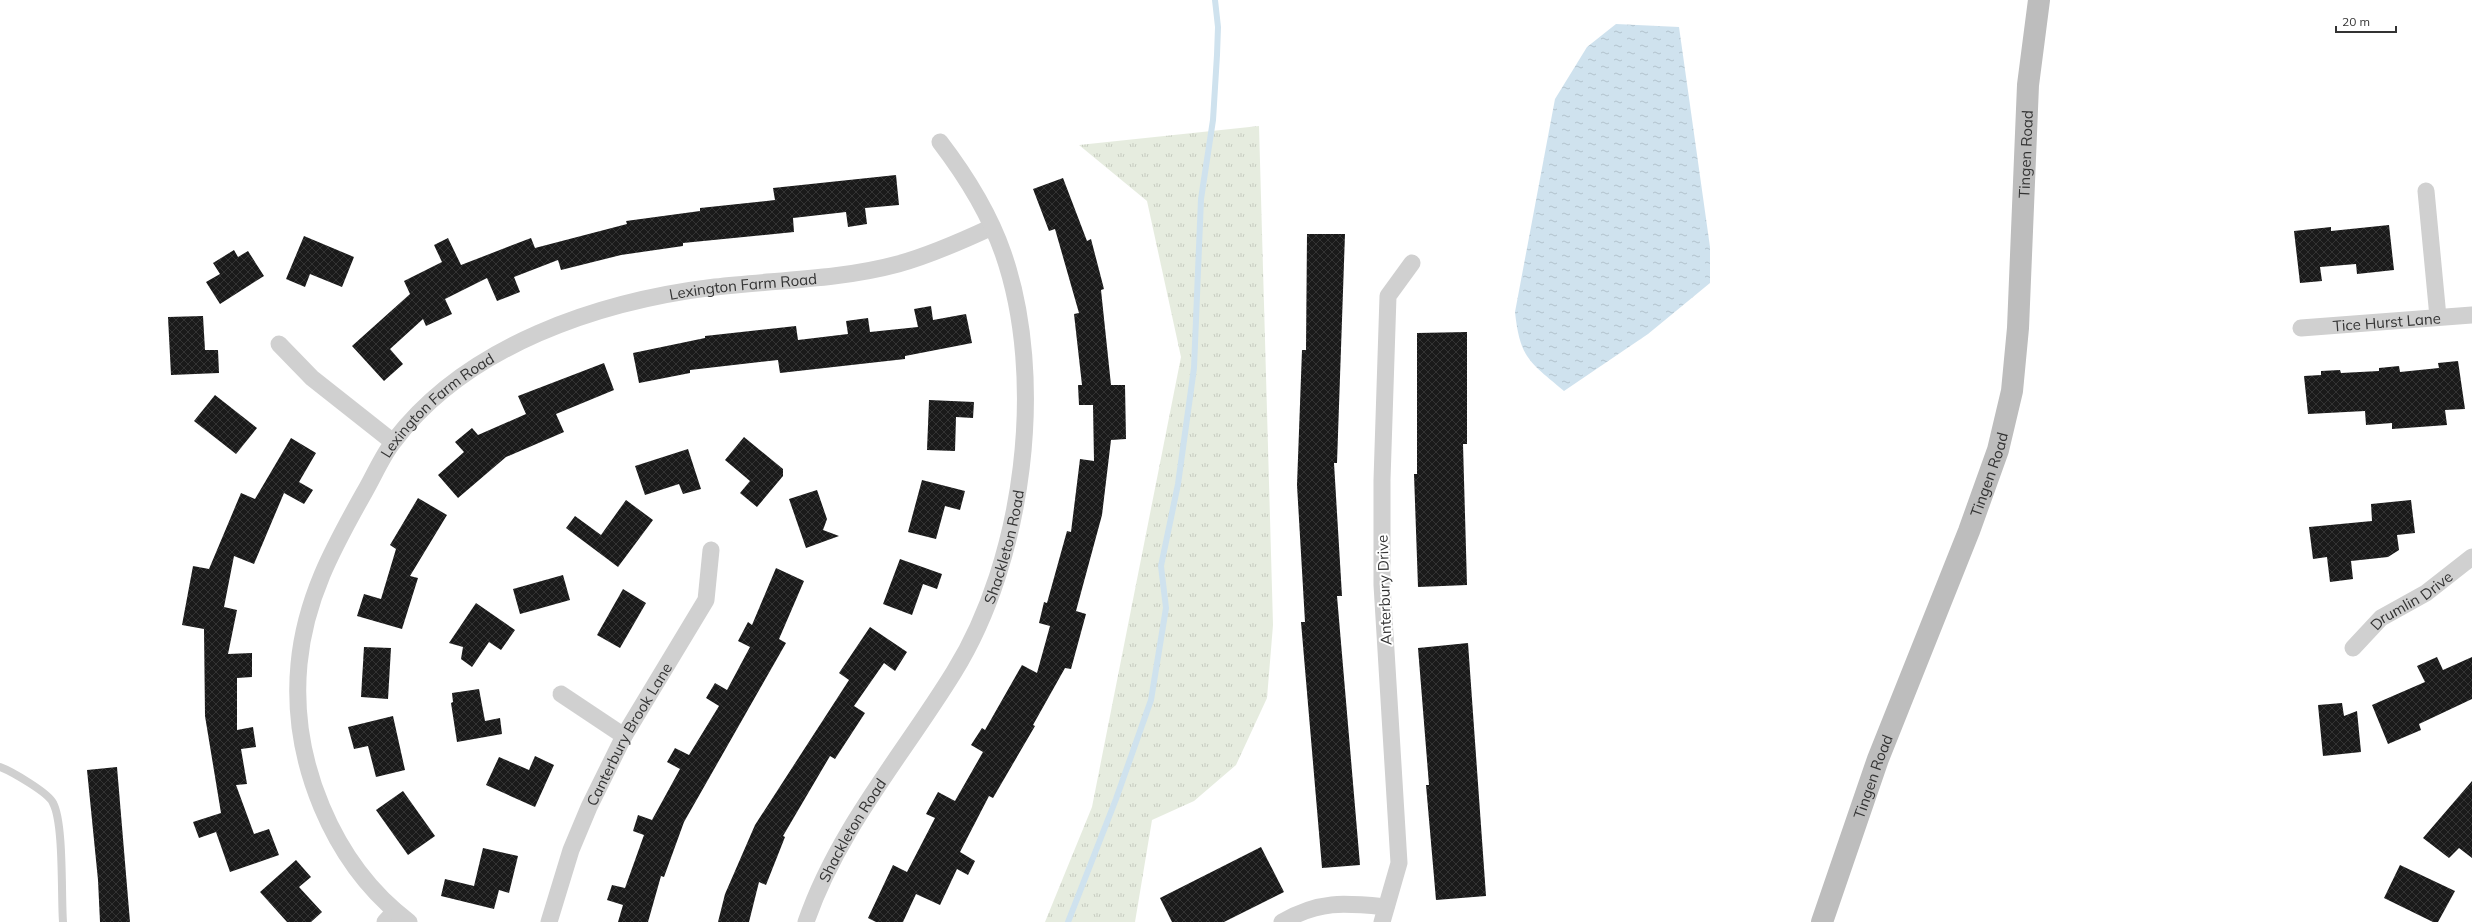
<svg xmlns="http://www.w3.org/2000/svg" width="2472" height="922" font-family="Mulish,sans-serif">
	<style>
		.park { fill: url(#park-tufts) }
		.water { fill: url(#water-ripples) }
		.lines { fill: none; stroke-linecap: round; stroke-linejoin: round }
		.stream { stroke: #cfe2ee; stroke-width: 6 }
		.building { fill: url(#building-cross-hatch) }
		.lane { stroke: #d0d0d0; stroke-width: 8 }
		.street { stroke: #d0d0d0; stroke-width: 17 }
		.secondary { stroke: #bdbdbd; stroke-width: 22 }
		.labels { text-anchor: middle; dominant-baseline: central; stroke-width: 4; stroke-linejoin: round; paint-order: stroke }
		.street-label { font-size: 15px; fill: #333; stroke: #fff }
	</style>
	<defs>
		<pattern id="park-tufts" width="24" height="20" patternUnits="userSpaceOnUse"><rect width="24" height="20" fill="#e6ecdf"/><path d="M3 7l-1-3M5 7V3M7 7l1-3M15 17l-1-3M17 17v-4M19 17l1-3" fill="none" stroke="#c6cbc0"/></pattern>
		<pattern id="water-ripples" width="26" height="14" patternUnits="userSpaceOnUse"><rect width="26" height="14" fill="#cfe2ee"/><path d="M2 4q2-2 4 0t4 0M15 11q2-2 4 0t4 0" fill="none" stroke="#b2c2cd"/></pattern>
		<pattern id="building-cross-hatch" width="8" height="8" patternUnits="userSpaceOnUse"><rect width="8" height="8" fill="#1a1a1a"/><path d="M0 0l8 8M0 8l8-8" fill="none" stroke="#333"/></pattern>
	</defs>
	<rect width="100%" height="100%" fill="#fff"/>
	<!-- park -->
	<polygon class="park" points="1259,126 1273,625 1267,698 1236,765 1194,801 1152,820 1135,922 1045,922 1092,807 1181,357 1147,201 1079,145"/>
	<!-- water -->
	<path class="water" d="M 1616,24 L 1679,27 L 1710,247 L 1710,283 L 1648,334 L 1564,391 C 1530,362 1520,359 1515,312 L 1555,99 L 1587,47 Z"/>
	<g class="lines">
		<!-- stream -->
		<polyline class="stream" points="1068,922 1116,799 1151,700 1166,608 1161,566 1178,484 1194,368 1201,199 1213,120 1217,55 1218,27 1215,0"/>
	</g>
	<!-- building -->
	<g class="building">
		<polygon points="896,175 899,205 865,208 867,224 848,227 846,212 793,218 794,232 683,243 683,246 621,255 561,270 558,260 514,277 520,292 497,301 487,278 445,299 452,314 426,326 423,319 390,349 403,364 384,381 352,346 410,294 404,281 442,262 434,245 448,238 461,265 531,238 535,248 627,224 626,221 700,211 700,208 775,200 773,188"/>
		<polygon points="1063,178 1087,241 1091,239 1104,289 1101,290 1111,385 1125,385 1126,439 1111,440 1102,515 1076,611 1086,614 1071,669 1065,668 1033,725 1035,726 993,798 989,796 960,852 975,861 968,875 957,869 940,905 916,894 903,922 876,922 868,918 893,865 907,872 935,818 926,814 938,792 955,801 983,752 971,745 982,728 985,730 1022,665 1037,673 1050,626 1039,623 1044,602 1047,603 1067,531 1071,532 1080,459 1094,461 1093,405 1079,405 1078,385 1082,385 1074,314 1079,313 1055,229 1049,231 1033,189"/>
		<polygon points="2389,225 2394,270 2357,274 2356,264 2320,267 2322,281 2300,283 2294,231 2331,227 2331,231"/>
		<polygon points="1307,234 1345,234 1337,463 1334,463 1342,596 1337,596 1360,865 1322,868 1301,622 1305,622 1297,485 1302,350 1306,350"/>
		<polygon points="304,236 354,257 342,287 310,274 305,287 286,279"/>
		<polygon points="234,250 238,257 248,251 264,276 220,304 206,282 220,274 213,263"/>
		<polygon points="931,306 933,320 966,314 972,343 905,356 905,359 780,373 778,360 690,370 690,373 639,383 633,353 705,338 705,336 796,326 798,340 848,334 846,321 868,318 870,332 918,327 914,309"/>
		<polygon points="203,316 205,350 218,350 219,373 171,375 168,317"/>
		<polygon points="1467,332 1467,444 1463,444 1467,585 1418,587 1414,474 1417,474 1417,333"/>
		<polygon points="2458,361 2465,409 2445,410 2447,425 2392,429 2392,423 2366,425 2365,411 2308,414 2304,376 2321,375 2321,371 2340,370 2341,373 2379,371 2379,368 2399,366 2400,372 2439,368 2438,363"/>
		<polygon points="604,363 614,390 556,414 564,432 506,457 458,498 438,475 464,452 455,442 472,428 478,435 526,414 518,396"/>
		<polygon points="215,395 257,428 236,454 194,421"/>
		<polygon points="929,400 974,402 973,418 956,417 955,451 927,450"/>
		<polygon points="744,437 783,469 783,476 757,507 740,493 750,481 725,460"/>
		<polygon points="291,438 316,453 299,482 313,490 304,504 284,493 254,564 234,556 224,607 237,610 228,654 252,653 252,677 237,678 237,730 253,727 256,747 241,749 247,784 236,785 254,834 269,829 279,855 230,872 216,832 199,838 193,822 221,813 205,716 204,629 182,625 193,566 209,569 241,493 255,499"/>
		<polygon points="688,449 701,489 683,494 679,484 645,495 635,466"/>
		<polygon points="922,480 965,491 960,510 945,506 936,539 908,532"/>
		<polygon points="817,490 827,519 823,530 839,536 806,548 789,499"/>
		<polygon points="418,498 447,515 410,576 418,578 402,629 357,616 364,594 381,599 396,549 390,545"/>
		<polygon points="626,500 653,520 618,567 566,528 575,516 601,535"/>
		<polygon points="2411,500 2415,533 2397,535 2399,550 2388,557 2351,561 2353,579 2330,582 2327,557 2313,559 2309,527 2372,521 2371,504"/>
		<polygon points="900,559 942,574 937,589 923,584 912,615 883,604"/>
		<polygon points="776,568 804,581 779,639 786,643 684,822 664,877 661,876 648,922 618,922 623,905 607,900 612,885 625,888 644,835 633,831 638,815 652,820 680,769 667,762 675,748 689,755 719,706 706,698 715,683 727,690 750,647 738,641 748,622 752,625"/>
		<polygon points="563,575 570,600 520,614 513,589"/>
		<polygon points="623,589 646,603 620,648 597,635"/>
		<polygon points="476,603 515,630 501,650 489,642 472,667 461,659 463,647 449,643"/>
		<polygon points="870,627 907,652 895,671 884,663 854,706 865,713 835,759 830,756 783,836 785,837 766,885 759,882 749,922 718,922 725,894 755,825 849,680 839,673"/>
		<polygon points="1468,643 1486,896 1436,900 1426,785 1429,785 1418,648"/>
		<polygon points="364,647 391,648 388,699 361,697"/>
		<polygon points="2437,657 2443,670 2472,657 2472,699 2419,724 2421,730 2388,744 2372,705 2425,682 2417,666"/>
		<polygon points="479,689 485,721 500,718 502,734 457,742 451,703 453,702 452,693"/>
		<polygon points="2342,703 2344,716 2357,711 2361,752 2323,756 2318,705"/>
		<polygon points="393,716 405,770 376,777 368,746 354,749 348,727"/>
		<polygon points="535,756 554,765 535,807 486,785 499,757 529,770"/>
		<polygon points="117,767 130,922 100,922 98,880 87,770"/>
		<polygon points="2472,781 2472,858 2459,848 2449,858 2423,838"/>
		<polygon points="403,791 435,836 408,855 376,810"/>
		<polygon points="1261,847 1284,892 1224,922 1172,922 1160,898"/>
		<polygon points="483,848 518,856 509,893 499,890 494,909 441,896 445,879 474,886"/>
		<polygon points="296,860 311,877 299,887 322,912 311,922 287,922 260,892"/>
		<polygon points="2400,865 2455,891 2438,922 2433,922 2384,898"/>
	</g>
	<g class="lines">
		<!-- lane -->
		<path class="lane" d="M 0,767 C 11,771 49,793 53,803 C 64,823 61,896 63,922"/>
		<!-- street -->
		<g class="street">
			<polyline points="2426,191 2438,317"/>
			<path id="s1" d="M 2301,328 L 2472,315"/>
			<polyline points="279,344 312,378 393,442"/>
			<path id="s2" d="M 2353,648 L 2381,618 L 2426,593 L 2472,557"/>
			<polyline points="561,694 624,736"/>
			<polyline points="385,922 395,911"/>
			<path id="s3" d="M 409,922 C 332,864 290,759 299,664 C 305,599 333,548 364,493 C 374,476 382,456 394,441 C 467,345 599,301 715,287 C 775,280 839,280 898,264 C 931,255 962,241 992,227"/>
			<path id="s4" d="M 549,922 L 571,850 L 589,807 L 624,736 L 706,600 L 711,550"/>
			<path id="s5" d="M 806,922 C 838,829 903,755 954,672 C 1024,559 1047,379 1003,253 C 989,213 966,176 940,142"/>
			<path d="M 1282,922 C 1320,900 1345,903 1386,907"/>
			<polyline points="1382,922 1399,863 1382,585 1382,480 1388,296 1412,263"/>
		</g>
		<!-- secondary -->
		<path class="secondary" id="s6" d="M 1822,922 L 1878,759 L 1969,531 L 1998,450 L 2012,391 L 2018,328 L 2028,85 L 2039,0"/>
	</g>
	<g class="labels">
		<!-- street labels -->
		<g class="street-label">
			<text stroke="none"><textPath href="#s6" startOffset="802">Tingen Road</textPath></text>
			<text stroke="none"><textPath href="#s3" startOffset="930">Lexington Farm Road</textPath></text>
			<text stroke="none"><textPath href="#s1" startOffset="86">Tice Hurst Lane</textPath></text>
			<text stroke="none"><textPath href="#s3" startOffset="593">Lexington Farm Road</textPath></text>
			<text stroke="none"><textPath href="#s6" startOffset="478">Tingen Road</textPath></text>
			<text stroke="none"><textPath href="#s5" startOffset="427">Shackleton Road</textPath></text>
			<text transform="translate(1384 590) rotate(-92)">Anterbury Drive</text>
			<text stroke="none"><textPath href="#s2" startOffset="76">Drumlin Drive</textPath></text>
			<text stroke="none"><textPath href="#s4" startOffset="205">Canterbury Brook Lane</textPath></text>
			<text stroke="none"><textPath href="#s6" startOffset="154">Tingen Road</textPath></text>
			<text stroke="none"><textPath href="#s5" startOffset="103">Shackleton Road</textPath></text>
		</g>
	</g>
	<!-- scale -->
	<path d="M2336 26v6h60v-6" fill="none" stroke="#333333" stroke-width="2"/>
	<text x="2342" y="26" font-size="12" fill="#333333" stroke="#ffffff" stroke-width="3" paint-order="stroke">20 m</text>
</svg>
